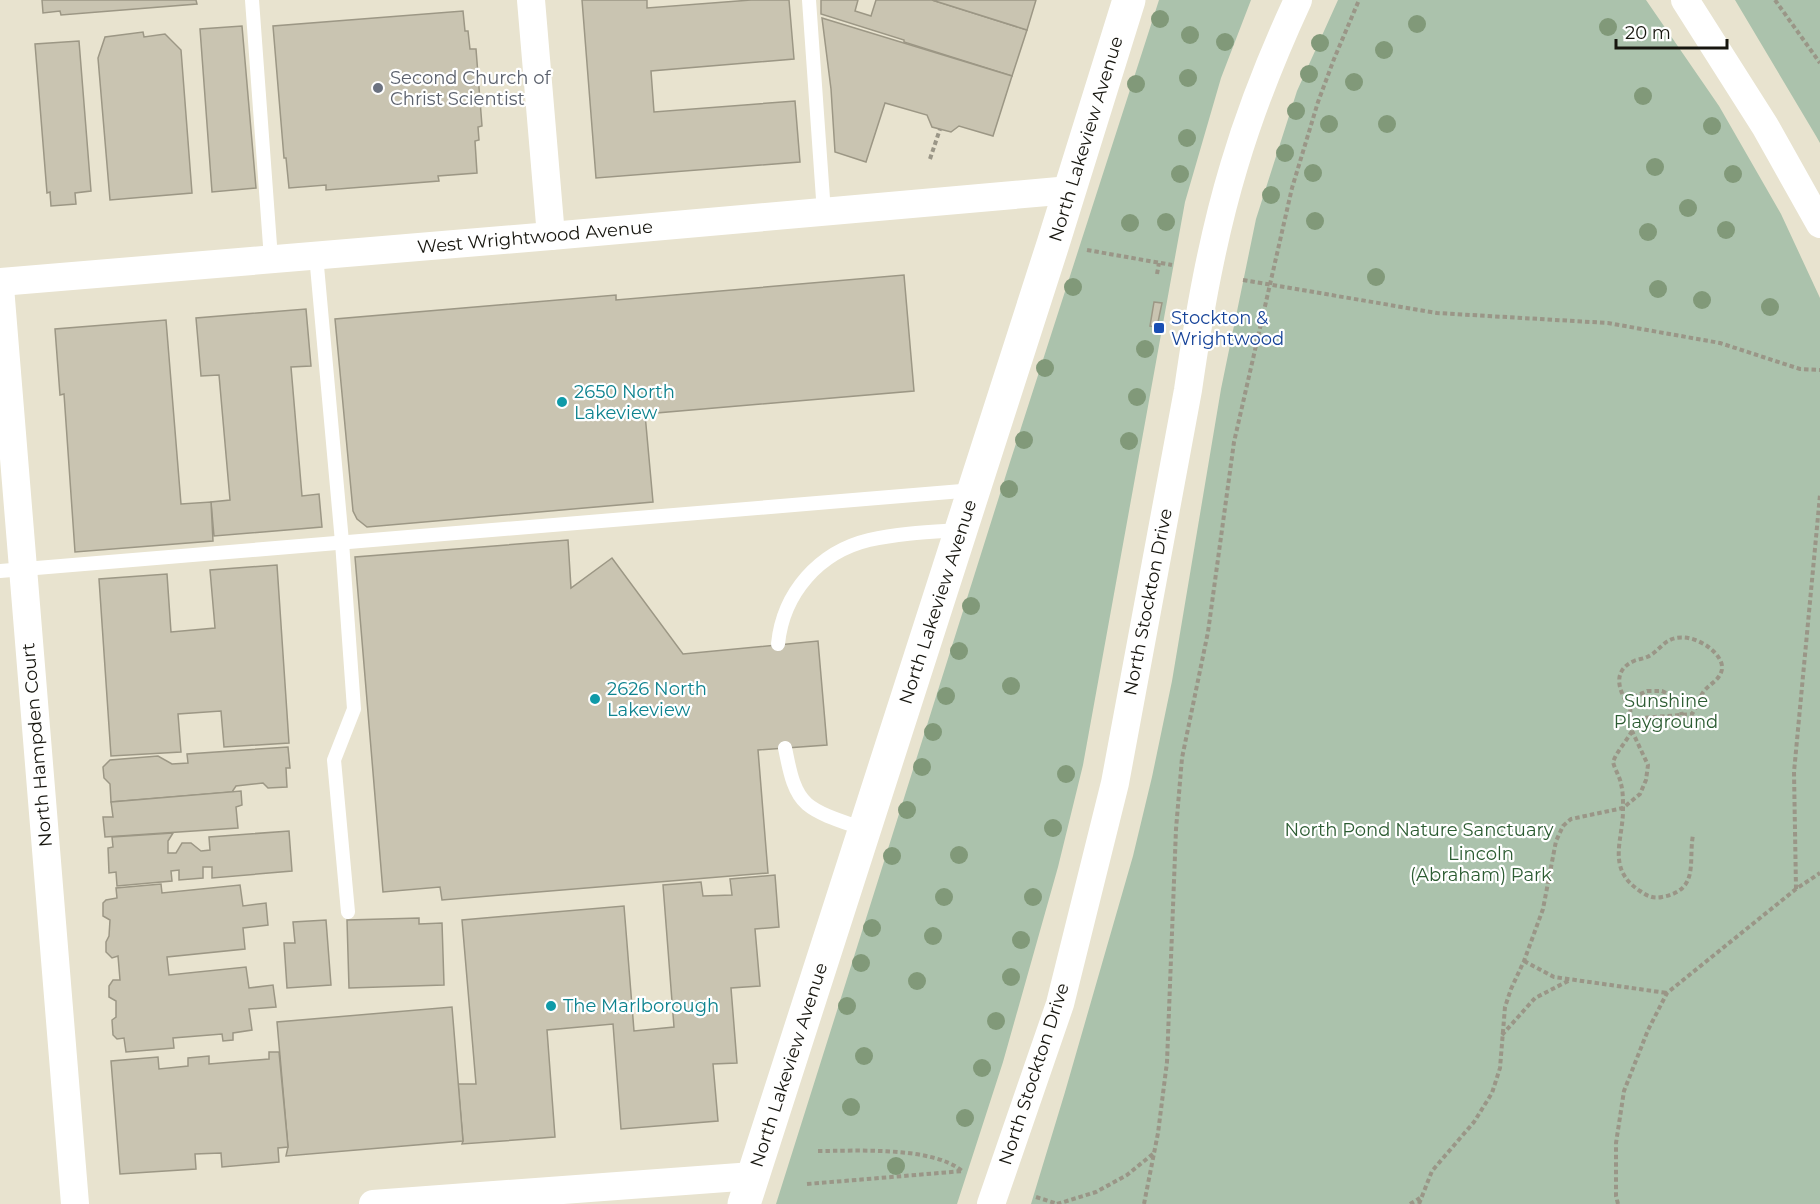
<svg xmlns="http://www.w3.org/2000/svg" width="1820" height="1204" font-family="Montserrat,sans-serif">
	<style>
		.green { fill: #abc2ac }
		.building { fill: #c9c4b1; stroke: #9c9785; stroke-width: 1.5 }
		.lines { fill: none; stroke-linecap: round; stroke-linejoin: round }
		.path { stroke: #9a9687; stroke-width: 4; stroke-dasharray: 4.5 3; stroke-linecap: butt }
		.lane { stroke: #fff; stroke-width: 14 }
		.street { stroke: #fff; stroke-width: 28 }
		.secondary { stroke: #fff; stroke-width: 33 }
		.tree { fill: #819979 }
		.worship-dot { fill: #6b7280; stroke: #fff; stroke-width: 2 }
		.transit-dot { fill: #1a4fb4; stroke: #fff; stroke-width: 2 }
		.culture-dot { fill: #0f9aa8; stroke: #fff; stroke-width: 2 }
		.labels { text-anchor: middle; dominant-baseline: central; stroke-width: 4.5; stroke-linejoin: round; paint-order: stroke }
		.worship-label { font-size: 18px; fill: #5b616d; stroke: #fff; text-anchor: start }
		.street-label { font-size: 18px; fill: #17160f; stroke: #fff }
		.transit-label { font-size: 18px; fill: #164399; stroke: #fff; text-anchor: start }
		.culture-label { font-size: 18px; fill: #0d838f; stroke: #fff; text-anchor: start }
		.park-label { font-size: 18px; fill: #2c5c32; stroke: #fff }
	</style>
	<rect width="100%" height="100%" fill="#e8e3cf"/>
	<!-- green -->
	<g class="green">
		<polygon points="1159,0 1251,0 1221,78 1185,202 1083,765 1058,867 1003,1062 957,1204 776,1204 1010,462"/>
		<polygon points="1338,0 1646,0 1719,106 1781,214 1820,298 1820,1204 1031,1204 1065,1092 1133,856 1152,777 1172,681 1221,389 1256,219 1297,91"/>
		<polygon points="1735,0 1820,0 1820,143 1816,136"/>
	</g>
	<!-- building -->
	<g class="building">
		<polygon points="42,0 196,0 197,4 61,15 60,11 43,13"/>
		<polygon points="582,0 647,0 647,8 751,0 789,0 794,59 651,71 654,112 795,101 800,162 596,178"/>
		<polygon points="821,0 858,0 855,11 871,16 876,0 932,0 1027,30 1012,76 904,42 904,40 821,14"/>
		<polygon points="932,0 1036,0 1027,30"/>
		<polygon points="463,11 465,31 468,31 470,49 476,49 482,126 478,127 479,140 475,141 477,173 438,176 439,181 326,190 326,185 289,188 286,158 284,158 273,26"/>
		<polygon points="822,18 1012,76 993,136 959,126 951,132 932,127 927,115 885,103 866,162 835,152 831,89"/>
		<polygon points="242,26 256,188 212,192 200,29"/>
		<polygon points="143,32 144,37 165,34 181,50 192,193 110,200 98,58 105,37"/>
		<polygon points="79,41 91,191 75,193 76,204 51,206 50,192 47,193 35,44"/>
		<polygon points="904,275 914,391 645,414 653,502 367,527 357,519 353,511 335,319 616,295 616,300"/>
		<polygon points="1154,302 1162,303 1157,327 1150,326"/>
		<polygon points="306,309 311,366 291,367 302,496 319,494 322,527 214,536 211,502 230,500 219,375 201,376 196,318"/>
		<polygon points="166,320 181,504 211,502 213,541 75,552 64,394 60,395 55,329"/>
		<polygon points="568,540 571,588 612,558 683,654 818,641 827,745 758,750 768,873 442,900 440,887 383,892 355,557"/>
		<polygon points="277,565 289,743 224,747 221,711 178,714 181,752 111,756 99,579 167,574 171,632 215,628 210,570"/>
		<polygon points="288,747 290,768 286,768 287,787 268,788 263,783 236,786 232,792 111,802 110,784 104,778 103,767 110,760 158,756 172,764 188,763 187,754"/>
		<polygon points="241,791 242,805 236,807 238,828 105,837 103,817 113,817 111,802"/>
		<polygon points="289,831 292,871 212,878 212,867 203,867 203,878 179,880 179,870 171,871 172,881 117,886 116,872 109,873 108,848 113,847 112,837 173,833 168,841 168,853 176,853 182,843 191,843 201,851 210,850 209,837"/>
		<polygon points="775,875 779,927 755,929 760,986 731,988 737,1063 713,1064 718,1121 621,1129 613,1024 547,1030 555,1137 462,1144 463,1141 458,1084 476,1084 462,920 624,906 634,1031 674,1027 663,885 701,882 703,896 732,895 730,879"/>
		<polygon points="161,884 162,893 240,885 243,906 266,903 268,925 243,928 245,949 167,957 169,975 246,967 249,988 273,985 276,1007 249,1009 252,1030 233,1033 233,1040 223,1041 222,1034 173,1038 174,1048 126,1052 124,1038 117,1039 113,1035 112,1020 116,1017 116,1001 109,997 109,986 113,980 120,980 118,956 112,958 106,952 106,942 109,936 110,920 103,916 103,903 106,900 117,898 116,888"/>
		<polygon points="419,918 419,924 442,923 444,985 349,988 347,920"/>
		<polygon points="326,920 331,985 287,988 284,943 295,943 293,922"/>
		<polygon points="452,1007 463,1141 286,1156 288,1147 277,1022"/>
		<polygon points="269,1052 279,1052 288,1147 278,1148 279,1162 222,1167 221,1153 195,1154 196,1169 120,1174 111,1061 158,1057 159,1069 188,1066 188,1058 209,1056 209,1064 269,1059"/>
	</g>
	<g class="lines">
		<!-- path -->
		<g class="path">
			<polyline points="1775,0 1820,63"/>
			<polyline points="930,159 940,129"/>
			<polyline points="1087,250 1172,265"/>
			<polyline points="1157,274 1159,263"/>
			<polyline points="1243,280 1437,313 1608,323 1720,343 1800,369 1820,370"/>
			<path d="M 1630,707 C 1619,692 1611,671 1634,661 C 1638,659 1643,659 1647,657 C 1654,654 1659,648 1665,643 C 1679,632 1699,639 1711,649 C 1717,654 1723,662 1722,669 C 1720,681 1708,684 1702,694 C 1698,701 1696,708 1692,714 L 1631,719"/>
			<path d="M 1632,731 C 1626,742 1617,751 1613,762 C 1615,770 1620,777 1621,784 C 1623,791 1623,800 1623,807 C 1624,839 1605,868 1640,891 C 1647,896 1654,899 1662,897 C 1700,890 1688,862 1693,835"/>
			<polyline points="1796,889 1794,772 1820,495"/>
			<polyline points="1524,961 1554,977 1667,993"/>
			<polyline points="1502,1035 1535,998 1570,980"/>
			<path d="M 818,1151 C 856,1151 932,1146 962,1171"/>
			<polyline points="807,1184 963,1171"/>
			<polyline points="1036,1197 1058,1204"/>
			<polyline points="1057,1204 1096,1192 1127,1175 1154,1153"/>
			<polyline points="1144,1204 1158,1133 1167,1062 1176,829 1182,758 1208,632 1234,442 1292,188 1318,102 1334,59 1359,0"/>
			<polyline points="1410,1204 1420,1198"/>
			<polyline points="1419,1204 1432,1171 1474,1122 1492,1093 1500,1068 1505,1007 1511,989 1524,961 1543,909 1556,841 1563,826 1571,819 1623,808 1640,794 1646,780 1648,765 1632,731 1630,707 1636,696 1647,691 1662,691 1672,696 1680,706 1682,715"/>
			<polyline points="1618,1204 1616,1196 1616,1143 1624,1091 1648,1030 1667,993 1796,889 1820,873"/>
		</g>
		<!-- lane -->
		<g class="lane">
			<polyline points="252,0 271,259"/>
			<polyline points="809,0 824,213"/>
			<polyline points="316,255 342,542 354,709 334,760 348,912"/>
			<polyline points="0,571 974,490"/>
			<path d="M 778,644 C 783,593 819,552 869,540 C 900,533 930,532 961,530"/>
			<path d="M 785,748 C 789,766 792,791 807,804 C 821,816 848,823 864,829"/>
		</g>
		<!-- street -->
		<g class="street">
			<polyline points="531,0 551,236"/>
			<polyline points="1685,0 1765,126 1820,224"/>
			<polyline points="0,282 551,236 1070,190"/>
			<polyline points="0,287 75,1204"/>
			<polyline points="373,1204 753,1176"/>
			<path d="M 991,1204 L 1060,1004 L 1115,783 L 1188,390 C 1199,314 1212,239 1234,166 C 1251,109 1273,54 1298,0"/>
		</g>
		<!-- secondary -->
		<polyline class="secondary" points="744,1204 1053,244 1129,0"/>
	</g>
	<!-- trees -->
	<g class="tree">
		<circle cx="1160" cy="19" r="9"/>
		<circle cx="1417" cy="24" r="9"/>
		<circle cx="1608" cy="27" r="9"/>
		<circle cx="1190" cy="35" r="9"/>
		<circle cx="1225" cy="42" r="9"/>
		<circle cx="1320" cy="43" r="9"/>
		<circle cx="1384" cy="50" r="9"/>
		<circle cx="1309" cy="74" r="9"/>
		<circle cx="1188" cy="78" r="9"/>
		<circle cx="1354" cy="82" r="9"/>
		<circle cx="1136" cy="84" r="9"/>
		<circle cx="1643" cy="96" r="9"/>
		<circle cx="1296" cy="111" r="9"/>
		<circle cx="1329" cy="124" r="9"/>
		<circle cx="1387" cy="124" r="9"/>
		<circle cx="1712" cy="126" r="9"/>
		<circle cx="1187" cy="138" r="9"/>
		<circle cx="1285" cy="153" r="9"/>
		<circle cx="1655" cy="167" r="9"/>
		<circle cx="1313" cy="173" r="9"/>
		<circle cx="1180" cy="174" r="9"/>
		<circle cx="1733" cy="174" r="9"/>
		<circle cx="1271" cy="195" r="9"/>
		<circle cx="1688" cy="208" r="9"/>
		<circle cx="1315" cy="221" r="9"/>
		<circle cx="1166" cy="222" r="9"/>
		<circle cx="1130" cy="223" r="9"/>
		<circle cx="1726" cy="230" r="9"/>
		<circle cx="1648" cy="232" r="9"/>
		<circle cx="1376" cy="277" r="9"/>
		<circle cx="1073" cy="287" r="9"/>
		<circle cx="1658" cy="289" r="9"/>
		<circle cx="1702" cy="300" r="9"/>
		<circle cx="1770" cy="307" r="9"/>
		<circle cx="1145" cy="349" r="9"/>
		<circle cx="1045" cy="368" r="9"/>
		<circle cx="1137" cy="397" r="9"/>
		<circle cx="1024" cy="440" r="9"/>
		<circle cx="1129" cy="441" r="9"/>
		<circle cx="1009" cy="489" r="9"/>
		<circle cx="971" cy="606" r="9"/>
		<circle cx="959" cy="651" r="9"/>
		<circle cx="1011" cy="686" r="9"/>
		<circle cx="946" cy="696" r="9"/>
		<circle cx="933" cy="732" r="9"/>
		<circle cx="922" cy="767" r="9"/>
		<circle cx="1066" cy="774" r="9"/>
		<circle cx="907" cy="810" r="9"/>
		<circle cx="1053" cy="828" r="9"/>
		<circle cx="959" cy="855" r="9"/>
		<circle cx="892" cy="856" r="9"/>
		<circle cx="944" cy="897" r="9"/>
		<circle cx="1033" cy="897" r="9"/>
		<circle cx="872" cy="928" r="9"/>
		<circle cx="933" cy="936" r="9"/>
		<circle cx="1021" cy="940" r="9"/>
		<circle cx="861" cy="963" r="9"/>
		<circle cx="1011" cy="977" r="9"/>
		<circle cx="917" cy="981" r="9"/>
		<circle cx="847" cy="1006" r="9"/>
		<circle cx="996" cy="1021" r="9"/>
		<circle cx="864" cy="1056" r="9"/>
		<circle cx="982" cy="1068" r="9"/>
		<circle cx="851" cy="1107" r="9"/>
		<circle cx="965" cy="1118" r="9"/>
		<circle cx="896" cy="1166" r="9"/>
	</g>
	<!-- markers -->
	<circle class="worship-dot" cx="378" cy="88" r="6"/>
	<rect class="transit-dot" x="1153" y="322" width="12" height="12" rx="3"/>
	<g class="culture-dot">
		<circle cx="562" cy="402" r="6"/>
		<circle cx="595" cy="699" r="6"/>
		<circle cx="551" cy="1006" r="6"/>
	</g>
	<g class="labels">
		<!-- worship labels -->
		<g class="worship-label">
			<text x="390" y="78">Second Church of<tspan x="390" dy="21">Christ Scientist</tspan></text>
		</g>
		<!-- street labels -->
		<g class="street-label">
			<text transform="translate(1086 139) rotate(-73)">North Lakeview Avenue</text>
			<text transform="translate(535 237) rotate(-5)">West Wrightwood Avenue</text>
			<text transform="translate(938 602) rotate(-72)">North Lakeview Avenue</text>
			<text transform="translate(1148 602) rotate(-79)">North Stockton Drive</text>
			<text transform="translate(37 745) rotate(-95)">North Hampden Court</text>
			<text transform="translate(789 1065) rotate(-72)">North Lakeview Avenue</text>
			<text transform="translate(1034 1074) rotate(-72)">North Stockton Drive</text>
		</g>
		<!-- transit labels -->
		<g class="transit-label">
			<text x="1171" y="318">Stockton &amp;<tspan x="1171" dy="21">Wrightwood</tspan></text>
		</g>
		<!-- culture labels -->
		<g class="culture-label">
			<text x="574" y="392">2650 North<tspan x="574" dy="21">Lakeview</tspan></text>
			<text x="607" y="689">2626 North<tspan x="607" dy="21">Lakeview</tspan></text>
			<text x="563" y="1006">The Marlborough</text>
		</g>
		<!-- park labels -->
		<g class="park-label">
			<text x="1666" y="701">Sunshine<tspan x="1666" dy="21">Playground</tspan></text>
			<text x="1419" y="830">North Pond Nature Sanctuary</text>
			<text x="1481" y="854">Lincoln<tspan x="1481" dy="21">(Abraham) Park</tspan></text>
		</g>
	</g>
	<!-- scale -->
	<path d="M1616 39v9h111v-9" fill="none" stroke="#17160f" stroke-width="3"/>
	<text x="1625" y="39" font-size="18" fill="#17160f" stroke="#ffffff" stroke-width="4.5" paint-order="stroke">20 m</text>
</svg>
